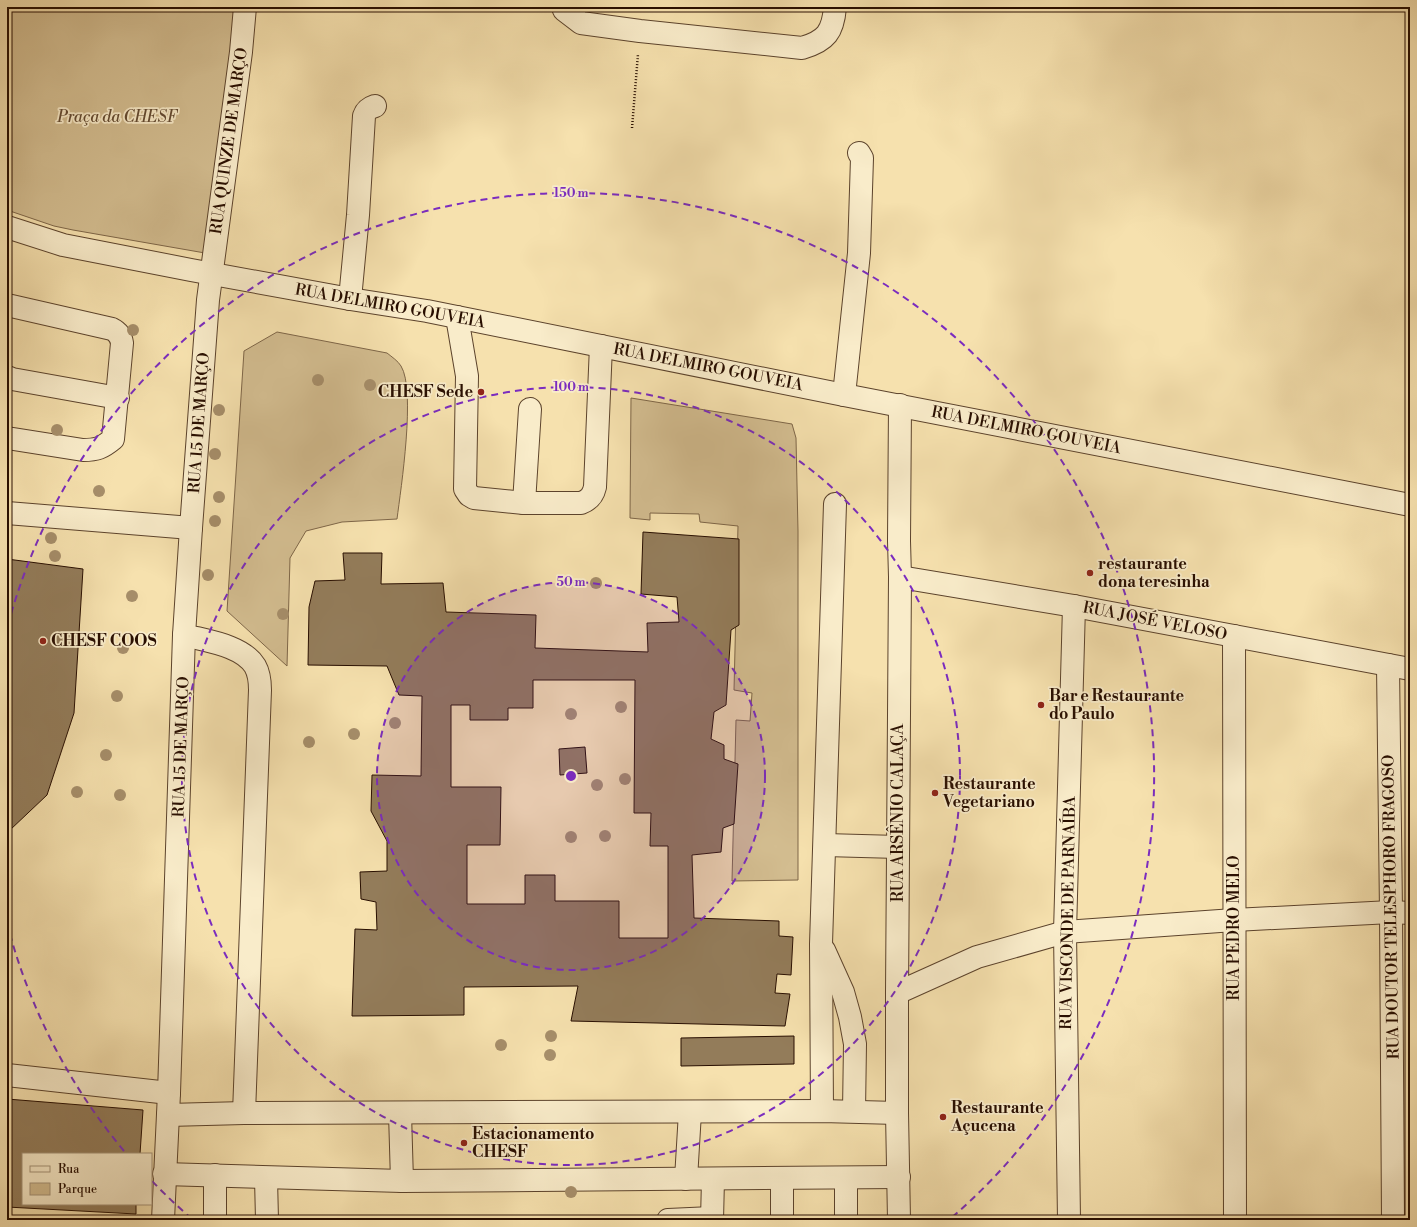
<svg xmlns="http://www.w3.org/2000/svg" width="1417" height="1227" font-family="'Libre Bodoni',serif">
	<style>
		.green { fill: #d3bd90; stroke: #7e6648 }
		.building { fill: #937c5a; stroke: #280e00; fill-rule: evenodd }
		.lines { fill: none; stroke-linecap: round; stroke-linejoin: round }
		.minor-casing { stroke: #5c432c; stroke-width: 24 }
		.path { stroke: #280e00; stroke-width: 2.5; stroke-dasharray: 1 2; stroke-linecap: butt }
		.minor { stroke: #f9ecca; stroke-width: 22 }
		.tree { fill: #a68e6a }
		.ring { fill: none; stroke: #7b2cbf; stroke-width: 2; stroke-dasharray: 7 5 }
		.poi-dot { fill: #8f2418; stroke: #f9ecca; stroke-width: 1.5 }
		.labels { text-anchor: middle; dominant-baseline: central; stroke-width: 3.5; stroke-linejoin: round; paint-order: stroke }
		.park-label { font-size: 16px; font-style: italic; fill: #644b32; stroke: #f9ecca }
		.street-label { font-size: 16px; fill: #280e00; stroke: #f9ecca }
		.poi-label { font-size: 16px; font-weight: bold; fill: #280e00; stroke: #f9ecca; text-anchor: start }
		.centre { fill: #7b2cbf; stroke: #f9ecca; stroke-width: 2 }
		.ring-label { font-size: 12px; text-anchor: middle; font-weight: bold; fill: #7b2cbf; stroke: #f9ecca; stroke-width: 3.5; stroke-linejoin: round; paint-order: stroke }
	</style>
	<rect width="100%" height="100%" fill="#f6e1ae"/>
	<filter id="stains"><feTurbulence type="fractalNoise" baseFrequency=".005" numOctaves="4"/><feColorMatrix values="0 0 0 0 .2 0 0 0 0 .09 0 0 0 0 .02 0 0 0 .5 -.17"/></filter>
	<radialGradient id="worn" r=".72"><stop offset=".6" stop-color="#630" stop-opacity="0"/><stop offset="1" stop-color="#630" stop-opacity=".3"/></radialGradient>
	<!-- green -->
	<g class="green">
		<polygon points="7,7 237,7 205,253 73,230 54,226 7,210"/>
		<path d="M 277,332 L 387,353 C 392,357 398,361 401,366 C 416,390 401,488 397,519 L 342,522 L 306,531 L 290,558 L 287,666 L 227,611 L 244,351 Z"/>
		<polygon points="631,398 792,424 796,438 798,531 798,880 732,881 736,720 750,721 752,693 734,690 738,526 700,522 699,514 650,513 650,520 630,518"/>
	</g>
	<!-- building -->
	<g class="building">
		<path d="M 643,532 L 739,539 L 739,625 L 731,630 L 726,705 L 714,712 L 711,739 L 724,745 L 724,759 L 738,764 L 734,824 L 723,828 L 721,852 L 692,855 L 694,918 L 779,921 L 779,936 L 793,937 L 791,975 L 777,974 L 775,993 L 790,994 L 785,1026 L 571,1021 L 578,986 L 464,987 L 464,1015 L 352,1016 L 355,929 L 377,930 L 376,902 L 361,899 L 360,872 L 387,871 L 387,841 L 371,811 L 372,775 L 421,776 L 422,696 L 399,695 L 387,666 L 308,665 L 309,607 L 315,581 L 345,580 L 343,553 L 382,553 L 381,584 L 443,583 L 446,612 L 536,615 L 535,648 L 648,652 L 647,623 L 679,622 L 677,597 L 641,594 ZM 533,680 L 635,680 L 634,813 L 651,813 L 650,846 L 668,846 L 668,938 L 619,938 L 619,901 L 555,901 L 555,875 L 525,875 L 525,904 L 467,904 L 467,845 L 500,845 L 501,787 L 451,787 L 451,705 L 470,705 L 470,720 L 508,720 L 508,708 L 533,708 Z"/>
		<polygon points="7,559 83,569 74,713 47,795 10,830 7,831"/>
		<polygon points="585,747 587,773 560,775 559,749"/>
		<polygon points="794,1036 794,1064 681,1066 681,1038"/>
		<polygon points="7,1099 143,1110 140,1154 23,1154 23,1204 136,1204 136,1214 7,1207"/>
	</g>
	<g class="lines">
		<defs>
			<g id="minor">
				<path d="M 563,7 L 564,10 L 581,23 L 640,31 L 802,48 C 826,41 833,32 835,7"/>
				<polyline points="7,227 63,245 191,270 350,299 427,311 844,395 1410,505"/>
				<path d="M 350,299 L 358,215 L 364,116 C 366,110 369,108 375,106"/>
				<path d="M 7,305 L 112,329 C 118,332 121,336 122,343 L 113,439 C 102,448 97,450 83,450 L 7,438"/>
				<path d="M 457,317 L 467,376 L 465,489 L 469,495 L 474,498 L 524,503 L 581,503 C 589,500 593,496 595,487 L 601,346"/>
				<polyline points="7,377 12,379 118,398"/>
				<polyline points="844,395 859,253 862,158 859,153"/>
				<polyline points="524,503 530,409"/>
				<polyline points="7,513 191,528"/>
				<polyline points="900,577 1074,606 1410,669"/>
				<path d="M 184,635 C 206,641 242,645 255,666 C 259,673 260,681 260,690 L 244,1113"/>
				<polyline points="1234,636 1235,1220"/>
				<polyline points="1388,665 1391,912 1393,1220"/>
				<polyline points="825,845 898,847"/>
				<polyline points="824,950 843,992 850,1017 855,1044 854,1111"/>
				<polyline points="897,993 977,957 1065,932 1234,920 1391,912 1410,913"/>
				<polyline points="7,1075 169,1093"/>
				<polyline points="822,1111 821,944 835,504"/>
				<polyline points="400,1113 402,1181"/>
				<polyline points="168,1115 244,1113 822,1111 897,1113"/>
				<polyline points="164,1174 402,1181 899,1177"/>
				<polyline points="215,1175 215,1220"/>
				<polyline points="266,1178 267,1220"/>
				<polyline points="686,1179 690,1112"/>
				<polyline points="163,1220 169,1093 184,635 191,528 208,300 241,52 245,7"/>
				<polyline points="668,1220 712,1218"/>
				<polyline points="712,1220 713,1179"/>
				<polyline points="782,1220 782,1178"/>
				<polyline points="846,1220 846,1178"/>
				<polyline points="899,1220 897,1113 897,993 900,577 899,541 900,405"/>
				<polyline points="1069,1220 1065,932 1074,606"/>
			</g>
		</defs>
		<!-- minor casing -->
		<use href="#minor" class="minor-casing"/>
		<!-- path -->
		<polyline class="path" points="632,128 638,54"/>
		<!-- minor -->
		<use href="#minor" class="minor"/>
	</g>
	<!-- trees -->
	<g class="tree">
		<circle cx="133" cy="330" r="6"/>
		<circle cx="318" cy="380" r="6"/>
		<circle cx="370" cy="385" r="6"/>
		<circle cx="219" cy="410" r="6"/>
		<circle cx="57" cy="430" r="6"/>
		<circle cx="215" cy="454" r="6"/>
		<circle cx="99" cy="491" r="6"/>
		<circle cx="219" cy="497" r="6"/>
		<circle cx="215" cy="521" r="6"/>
		<circle cx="51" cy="538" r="6"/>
		<circle cx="55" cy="556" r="6"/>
		<circle cx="208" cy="575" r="6"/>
		<circle cx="596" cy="583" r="6"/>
		<circle cx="132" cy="596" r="6"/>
		<circle cx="283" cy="614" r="6"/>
		<circle cx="123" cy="648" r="6"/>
		<circle cx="117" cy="696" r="6"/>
		<circle cx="621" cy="707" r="6"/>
		<circle cx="571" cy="714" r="6"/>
		<circle cx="395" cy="723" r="6"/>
		<circle cx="354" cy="734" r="6"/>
		<circle cx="309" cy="742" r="6"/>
		<circle cx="106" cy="755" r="6"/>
		<circle cx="625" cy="779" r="6"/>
		<circle cx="597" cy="785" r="6"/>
		<circle cx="77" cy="792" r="6"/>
		<circle cx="120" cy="795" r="6"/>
		<circle cx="605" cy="836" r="6"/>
		<circle cx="571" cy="837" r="6"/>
		<circle cx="551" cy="1036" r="6"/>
		<circle cx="501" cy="1045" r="6"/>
		<circle cx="550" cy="1055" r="6"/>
		<circle cx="571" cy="1192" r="6"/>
	</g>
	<!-- distance rings -->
	<circle cx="571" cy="776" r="194" fill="#7b2cbf" fill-opacity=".12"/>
	<g class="ring">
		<circle cx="571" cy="776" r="194"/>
		<circle cx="571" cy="776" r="389"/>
		<path d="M192 1219A583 583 0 0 1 152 1181M124 1151A583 583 0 0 1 8 927M8 625A583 583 0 1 1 950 1219"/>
	</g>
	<!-- markers -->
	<g class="poi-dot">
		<circle cx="481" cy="392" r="4"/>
		<circle cx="1090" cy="573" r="4"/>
		<circle cx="43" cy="641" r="4"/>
		<circle cx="1041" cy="705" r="4"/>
		<circle cx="935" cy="793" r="4"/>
		<circle cx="943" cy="1117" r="4"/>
		<circle cx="464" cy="1143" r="4"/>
	</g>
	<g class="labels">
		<!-- park labels -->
		<g class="park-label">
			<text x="117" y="117">Praça da CHESF</text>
		</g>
		<!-- street labels -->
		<g class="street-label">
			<text transform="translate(229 141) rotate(-82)">RUA QUINZE DE MARÇO</text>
			<text transform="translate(390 306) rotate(10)">RUA DELMIRO GOUVEIA</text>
			<text transform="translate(708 367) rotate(11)">RUA DELMIRO GOUVEIA</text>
			<text transform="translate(199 423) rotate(-86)">RUA 15 DE MARÇO</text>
			<text transform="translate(1026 430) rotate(11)">RUA DELMIRO GOUVEIA</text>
			<text transform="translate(1155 621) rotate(11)">RUA JOSÉ VELOSO</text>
			<text transform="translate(181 747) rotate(-88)">RUA 15 DE MARÇO</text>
			<text transform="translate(898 813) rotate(-90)">RUA ARSÊNIO CALAÇA</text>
			<text transform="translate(1391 907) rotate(-91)">RUA DOUTOR TELESPHORO FRAGOSO</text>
			<text transform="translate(1068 913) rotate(-89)">RUA VISCONDE DE PARNAÍBA</text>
			<text transform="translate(1234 928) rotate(-90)">RUA PEDRO MELO</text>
		</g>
		<!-- poi labels -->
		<g class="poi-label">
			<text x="473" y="392" text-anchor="end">CHESF Sede</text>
			<text x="1098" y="564">restaurante<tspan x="1098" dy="18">dona teresinha</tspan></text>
			<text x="51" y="641">CHESF COOS</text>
			<text x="1049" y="696">Bar e Restaurante<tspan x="1049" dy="18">do Paulo</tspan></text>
			<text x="943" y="784">Restaurante<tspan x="943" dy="18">Vegetariano</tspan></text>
			<text x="951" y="1108">Restaurante<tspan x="951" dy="18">Açucena</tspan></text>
			<text x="472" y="1134">Estacionamento<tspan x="472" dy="18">CHESF</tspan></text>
		</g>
	</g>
	<circle cx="571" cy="776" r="6" class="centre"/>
	<g class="ring-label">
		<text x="571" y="197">150 m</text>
		<text x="571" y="391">100 m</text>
		<text x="571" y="586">50 m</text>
	</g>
	<!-- margin -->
	<rect width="1417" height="1227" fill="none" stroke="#f6e1ae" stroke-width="24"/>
	<rect x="8" y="8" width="1401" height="1211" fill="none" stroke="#280e00" stroke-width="2"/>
	<rect x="12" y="12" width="1393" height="1203" fill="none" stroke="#280e00"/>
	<!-- legend -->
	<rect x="22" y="1153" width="130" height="52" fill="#f9ecca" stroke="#a59379"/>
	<rect x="30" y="1166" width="20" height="6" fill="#f9ecca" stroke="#a59379"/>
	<text x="58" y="1173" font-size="12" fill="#280e00">Rua</text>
	<rect x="30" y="1183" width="20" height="12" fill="#d3bd90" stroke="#a59379"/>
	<text x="58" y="1193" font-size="12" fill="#280e00">Parque</text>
	<rect width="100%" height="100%" filter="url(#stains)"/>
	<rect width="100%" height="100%" fill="url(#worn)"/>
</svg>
